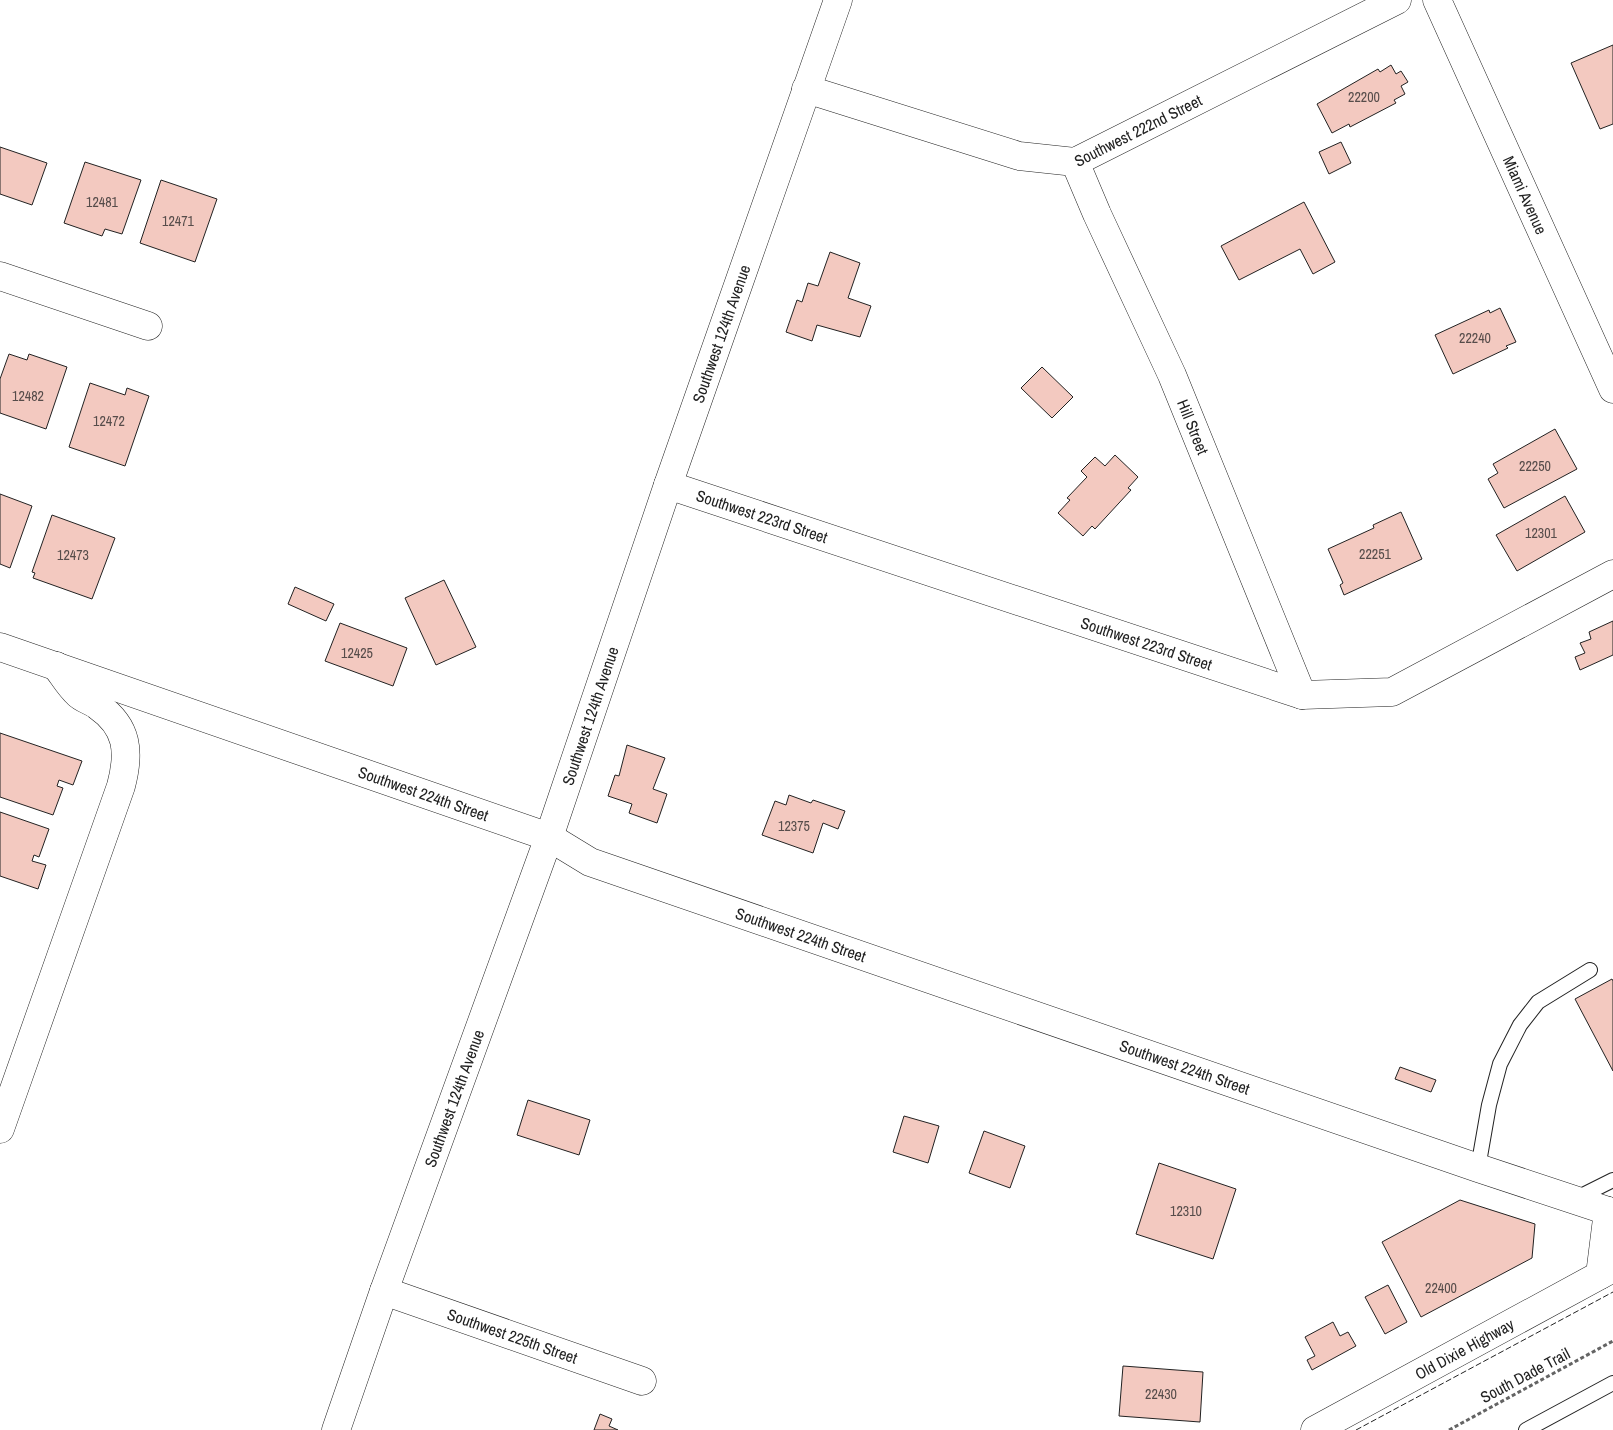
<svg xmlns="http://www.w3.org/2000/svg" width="1613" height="1430" font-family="'Archivo Narrow',sans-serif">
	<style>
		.building { fill: #f3c9c0; stroke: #222 }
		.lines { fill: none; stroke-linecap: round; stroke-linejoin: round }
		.service-casing { stroke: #222; stroke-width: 16 }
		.minor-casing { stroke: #222; stroke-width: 29 }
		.tertiary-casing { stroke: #222; stroke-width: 29 }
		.path { stroke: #646464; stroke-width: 3; stroke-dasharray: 4 2.5; stroke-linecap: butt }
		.service { stroke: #fff; stroke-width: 14 }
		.minor { stroke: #fff; stroke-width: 28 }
		.tertiary { stroke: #fff; stroke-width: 28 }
		.fence { stroke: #222; stroke-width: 1; stroke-dasharray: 6 2.5; stroke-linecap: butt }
		.labels { text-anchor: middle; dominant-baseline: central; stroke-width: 4; stroke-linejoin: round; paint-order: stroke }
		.number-label { font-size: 14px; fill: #564c4a }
		.street-label { font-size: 16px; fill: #222; stroke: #fff }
	</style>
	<rect width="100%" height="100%" fill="#fff"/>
	<!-- building -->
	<g class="building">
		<polygon points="1613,45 1613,124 1600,129 1571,63"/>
		<polygon points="1391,65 1396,74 1401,71 1408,82 1401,86 1405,94 1394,100 1396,103 1350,127 1349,124 1332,133 1317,104 1378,69 1380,72"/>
		<polygon points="1341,142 1351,163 1329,174 1319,152"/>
		<polygon points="0,147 47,163 32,205 0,194"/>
		<polygon points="85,162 141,180 122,234 105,229 102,236 64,223"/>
		<polygon points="161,180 217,199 195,262 140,243"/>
		<polygon points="1304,202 1335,262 1313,274 1300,249 1239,280 1221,246"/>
		<polygon points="830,252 860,263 848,298 871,306 860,337 817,325 812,341 786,332 797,300 802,302 808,283 818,286"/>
		<polygon points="1500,308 1516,342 1506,346 1508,348 1453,374 1435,335 1489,310 1490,313"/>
		<polygon points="9,354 27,360 29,354 67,367 46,429 0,413 0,379"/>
		<polygon points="1042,367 1073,397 1052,418 1021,388"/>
		<polygon points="90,383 125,395 127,388 149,396 125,466 69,447"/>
		<polygon points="1555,429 1577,469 1504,508 1488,479 1498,473 1493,464"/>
		<polygon points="1115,455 1138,477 1128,488 1131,490 1095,529 1092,526 1083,536 1058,513 1070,500 1067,498 1087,477 1081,471 1095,457 1105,466"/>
		<polygon points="0,494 32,506 10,568 0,564"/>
		<polygon points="1565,496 1585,532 1517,571 1496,535"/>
		<polygon points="1401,512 1422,559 1344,595 1340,585 1343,583 1328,549 1374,528 1373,525"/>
		<polygon points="52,515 115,538 92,599 33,578 35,573 32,572"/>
		<polygon points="444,580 476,647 436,665 405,598"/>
		<polygon points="295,587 334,604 326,621 288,604"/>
		<polygon points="1613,621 1613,655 1580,670 1575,657 1585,653 1580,643 1591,639 1589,632"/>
		<polygon points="340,623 407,648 393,686 325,661"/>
		<polygon points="0,733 82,761 73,785 59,780 57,786 63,788 53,815 0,797"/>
		<polygon points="627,745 665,758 653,789 667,794 657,823 629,813 632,804 608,796 615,775 619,776"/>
		<polygon points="789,795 811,803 813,800 845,811 838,829 823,823 813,853 762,835 775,801 786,805"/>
		<polygon points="0,812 49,829 39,857 34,855 32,861 46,865 38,889 0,876"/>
		<polygon points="1612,979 1613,981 1613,1071 1575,999"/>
		<polygon points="1400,1067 1436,1080 1431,1092 1395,1079"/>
		<polygon points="528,1100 590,1120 579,1155 517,1135"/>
		<polygon points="904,1116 939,1126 928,1163 893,1152"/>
		<polygon points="984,1131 1025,1146 1010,1188 969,1173"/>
		<polygon points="1159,1163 1236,1189 1213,1259 1136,1234"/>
		<polygon points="1460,1200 1535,1224 1532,1258 1421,1317 1382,1242"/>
		<polygon points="1388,1285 1407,1322 1385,1334 1365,1297"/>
		<polygon points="1333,1322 1340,1336 1348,1332 1356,1346 1312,1370 1307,1360 1315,1356 1305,1337"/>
		<polygon points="1123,1366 1203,1372 1200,1422 1119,1416"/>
		<polygon points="600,1414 612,1419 609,1426 618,1430 594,1430"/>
	</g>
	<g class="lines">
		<defs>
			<g id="service">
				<polyline points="1478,1168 1489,1105 1500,1064 1520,1025 1538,1002 1590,970"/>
				<polyline points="1575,1199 1613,1180"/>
				<polyline points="1526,1430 1613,1383"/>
			</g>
			<g id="minor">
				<path id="s1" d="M 806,89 L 1019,156 L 1075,162 L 1397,0"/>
				<path id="s2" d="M 1075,162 L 1097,214 L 1172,375 L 1302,695"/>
				<polyline points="0,276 148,326"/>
				<path id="s3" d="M 668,485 L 1302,695 L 1392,692 L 1613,574"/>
				<path id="s4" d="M 0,647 L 549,837 L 590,862 L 1478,1168 L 1608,1211"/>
				<path d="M 0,1129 L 121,786 C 130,752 128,727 98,706 C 92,701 83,699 78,694 C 69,686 63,675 56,666"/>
				<polyline points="1600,1275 1608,1211 1613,1213"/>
				<path id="s5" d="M 384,1291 L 642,1381"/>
			</g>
			<g id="tertiary">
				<path id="s6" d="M 1437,0 L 1613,389"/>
				<path id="s7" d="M 336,1430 L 384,1291 L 549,837 L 668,485 L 838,0"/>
				<path id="s8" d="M 1315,1430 L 1613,1268"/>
			</g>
		</defs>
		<!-- service casing -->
		<use href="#service" class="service-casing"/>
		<!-- minor casing -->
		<use href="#minor" class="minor-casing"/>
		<!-- tertiary casing -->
		<use href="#tertiary" class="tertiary-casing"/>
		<!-- path -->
		<polyline class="path" points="1449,1430 1613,1341"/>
		<!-- service -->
		<use href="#service" class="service"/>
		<!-- minor -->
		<use href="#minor" class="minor"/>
		<!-- tertiary -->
		<use href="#tertiary" class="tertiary"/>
		<!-- fence -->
		<polyline class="fence" points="1356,1430 1613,1292"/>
	</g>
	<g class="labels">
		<!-- number labels -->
		<g class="number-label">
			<text x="1364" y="97">22200</text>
			<text x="102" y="202">12481</text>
			<text x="178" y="221">12471</text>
			<text x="1475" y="338">22240</text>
			<text x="28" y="396">12482</text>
			<text x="109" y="421">12472</text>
			<text x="1535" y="466">22250</text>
			<text x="1541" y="533">12301</text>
			<text x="1375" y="554">22251</text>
			<text x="73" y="555">12473</text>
			<text x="357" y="653">12425</text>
			<text x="794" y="826">12375</text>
			<text x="1186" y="1211">12310</text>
			<text x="1441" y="1288">22400</text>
			<text x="1161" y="1394">22430</text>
		</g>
		<!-- street labels -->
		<g class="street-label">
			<text stroke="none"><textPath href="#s1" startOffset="350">Southwest 222nd Street</textPath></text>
			<text stroke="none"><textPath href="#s6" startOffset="214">Miami Avenue</textPath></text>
			<text stroke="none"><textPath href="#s7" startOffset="1162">Southwest 124th Avenue</textPath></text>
			<text stroke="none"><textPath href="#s2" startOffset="290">Hill Street</textPath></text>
			<text stroke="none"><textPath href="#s3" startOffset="99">Southwest 223rd Street</textPath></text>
			<text stroke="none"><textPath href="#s3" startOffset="504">Southwest 223rd Street</textPath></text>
			<text stroke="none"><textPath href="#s7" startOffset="758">Southwest 124th Avenue</textPath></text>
			<text stroke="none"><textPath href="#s4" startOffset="448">Southwest 224th Street</textPath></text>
			<text stroke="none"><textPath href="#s4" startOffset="852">Southwest 224th Street</textPath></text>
			<text stroke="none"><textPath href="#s4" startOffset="1258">Southwest 224th Street</textPath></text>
			<text stroke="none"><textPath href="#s7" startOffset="352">Southwest 124th Avenue</textPath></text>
			<text stroke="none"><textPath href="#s5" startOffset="136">Southwest 225th Street</textPath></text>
			<text stroke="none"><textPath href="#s8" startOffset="170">Old Dixie Highway</textPath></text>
			<text transform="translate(1525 1375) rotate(-28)">South Dade Trail</text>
		</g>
	</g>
</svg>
